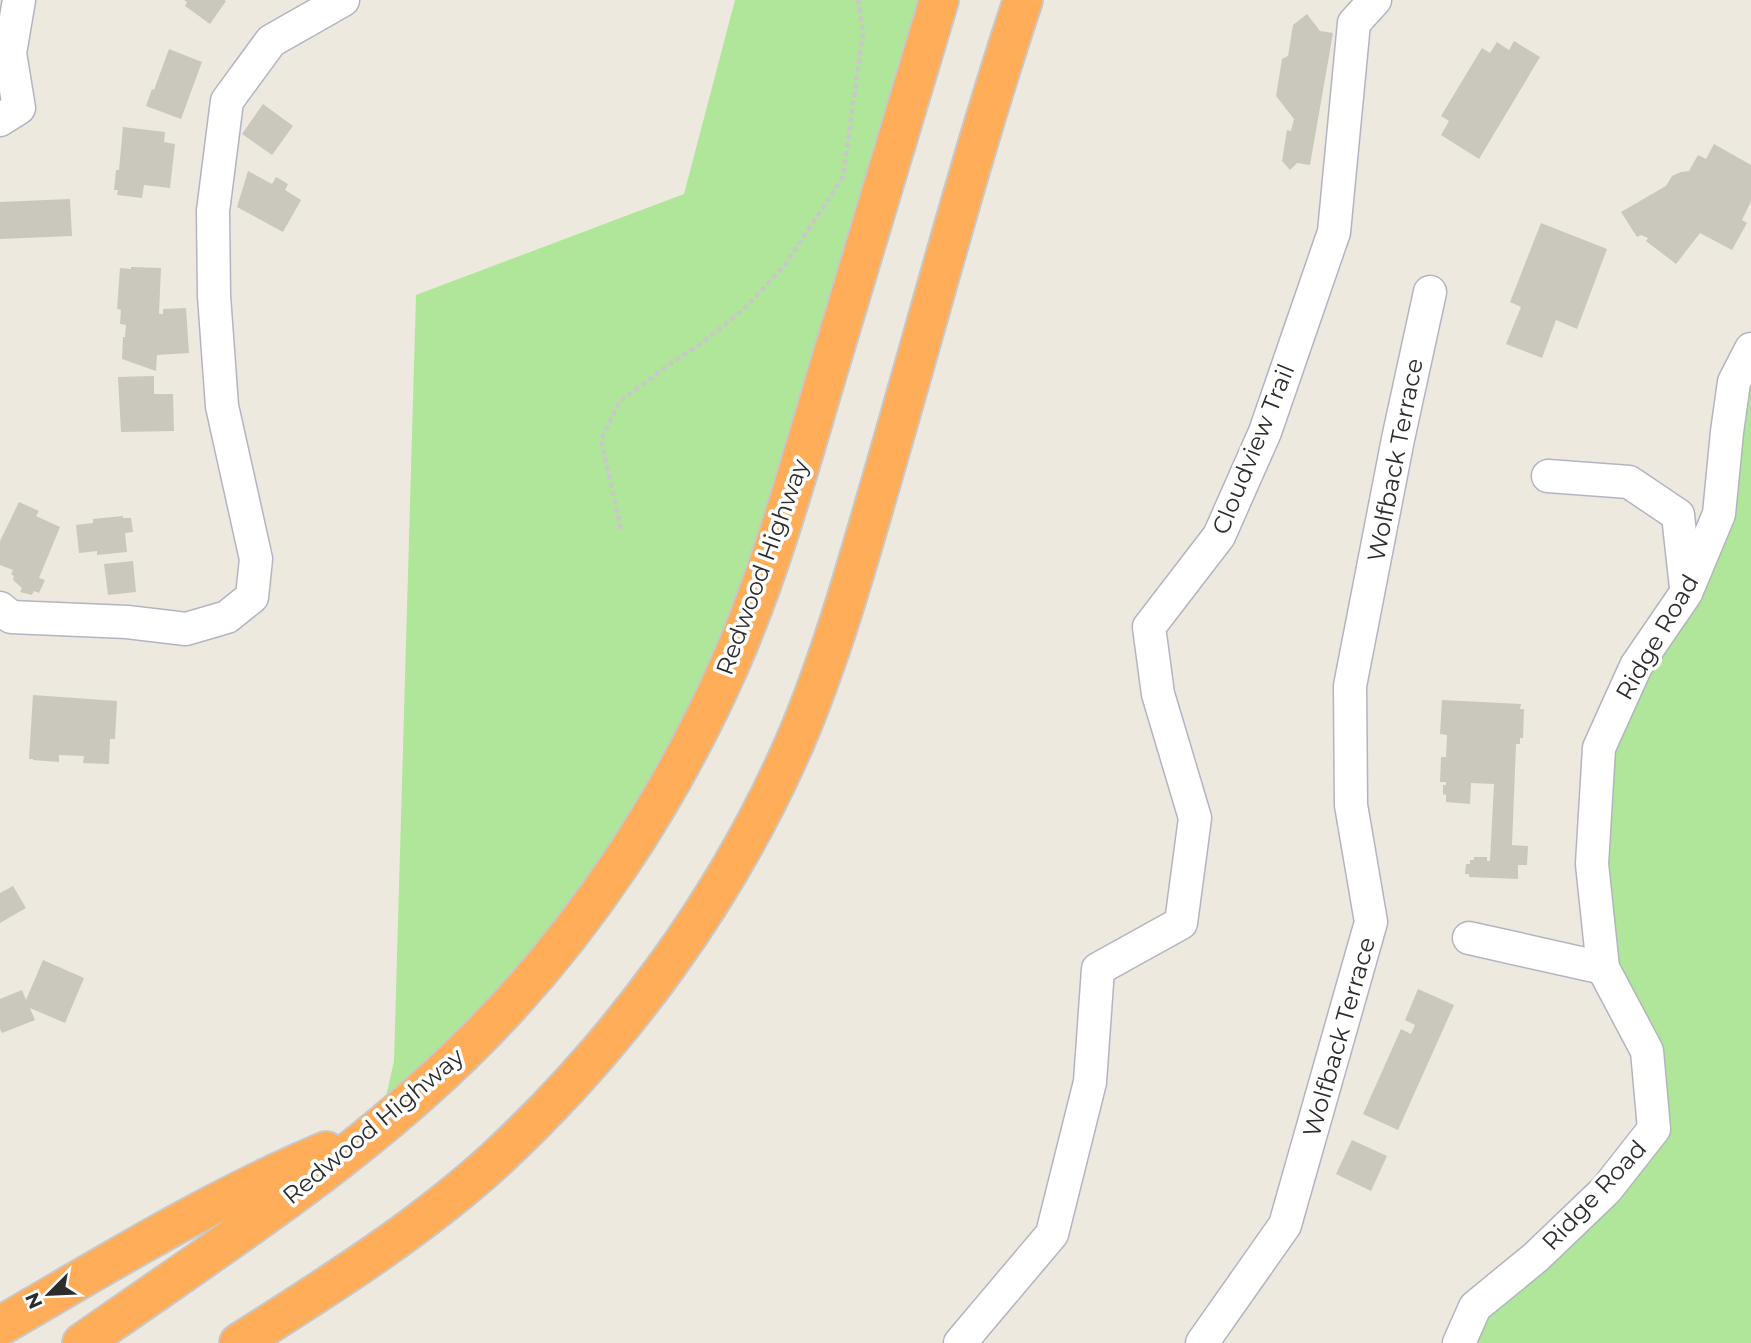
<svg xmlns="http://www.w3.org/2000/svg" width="1751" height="1343" font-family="Montserrat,sans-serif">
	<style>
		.grass { fill: #afe69a }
		.building { fill: #cac7bd }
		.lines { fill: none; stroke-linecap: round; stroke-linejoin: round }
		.street-casing { stroke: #b3b4c0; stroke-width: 35 }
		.highway-casing { stroke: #c8c8c8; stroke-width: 42 }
		.path { stroke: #c8c8c8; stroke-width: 4.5; stroke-dasharray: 5 3.5; stroke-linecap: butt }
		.street { stroke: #fff; stroke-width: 32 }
		.highway { stroke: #ffad59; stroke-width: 38 }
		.labels { text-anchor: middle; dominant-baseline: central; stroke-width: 7; stroke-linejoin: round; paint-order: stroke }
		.street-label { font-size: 24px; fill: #2d2d2d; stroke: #fff }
	</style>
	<rect width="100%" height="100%" fill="#eee9df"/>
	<!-- grass -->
	<g class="grass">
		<polygon points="735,0 939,0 795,479 638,836 379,1128 394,1061 416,295 684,194"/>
		<polygon points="1751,349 1751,1343 1459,1343 1654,1129 1647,1052 1603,968 1599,748 1686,593"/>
	</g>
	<!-- building -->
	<g class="building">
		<polygon points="184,0 224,0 226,1 210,24 185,6 187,2"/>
		<polygon points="1307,14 1320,31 1333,33 1310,165 1297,163 1290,170 1282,161 1287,130 1291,131 1294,119 1276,96 1282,59 1288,56 1293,25"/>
		<polygon points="1514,41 1540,57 1479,159 1441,135 1449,121 1441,116 1482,48 1490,53 1497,42 1509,50"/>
		<polygon points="169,49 202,62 181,119 146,106 152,89 154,90"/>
		<polygon points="263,104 293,126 272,155 242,134"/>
		<polygon points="123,127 165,132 164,142 175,144 170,188 144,185 142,198 117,195 118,190 114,190 116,170 119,170"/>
		<polygon points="1714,144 1751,165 1751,201 1742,220 1747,223 1732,250 1700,233 1676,264 1646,241 1648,238 1641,235 1637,237 1621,212 1666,186 1672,176 1681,172 1689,171 1698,155 1706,159"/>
		<polygon points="248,171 272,184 276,177 288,184 285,190 301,200 283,232 237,207"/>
		<polygon points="70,199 72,236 0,239 0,202"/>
		<polygon points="1541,223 1607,249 1577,329 1556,320 1542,358 1506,344 1521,307 1510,302"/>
		<polygon points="131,267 161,268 159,314 163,314 163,309 186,308 189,353 157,355 156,371 122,359 123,337 125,337 126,325 120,324 121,310 117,309 120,268 131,269"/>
		<polygon points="154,376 154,394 173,394 174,431 121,432 118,377"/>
		<polygon points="19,502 39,511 36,516 60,527 39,578 45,580 39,593 34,591 32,595 20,592 22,588 13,580 14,576 11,574 13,570 0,565 0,541"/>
		<polygon points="123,516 123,518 131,518 133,532 125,533 127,552 97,555 97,551 79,553 76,525 93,523 93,519"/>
		<polygon points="133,561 136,592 108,595 104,564"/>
		<polygon points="33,695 117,701 115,739 110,739 109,764 83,763 84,756 59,755 59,762 33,760 33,759 29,759"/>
		<polygon points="1442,700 1521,704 1520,709 1524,709 1523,738 1520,738 1520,744 1516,744 1512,845 1528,846 1527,865 1518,865 1518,879 1469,877 1469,874 1465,874 1466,864 1470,864 1470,860 1474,860 1474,857 1487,857 1487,861 1490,861 1494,784 1471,783 1470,804 1446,802 1446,795 1443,794 1443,785 1446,785 1446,782 1440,782 1441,757 1446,757 1447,735 1440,734"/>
		<polygon points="13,886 26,908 0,923 0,893"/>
		<polygon points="43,960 84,978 65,1023 30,1008 35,1020 2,1033 0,1029 0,999 22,990 26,1000"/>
		<polygon points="1418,989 1454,1005 1398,1130 1363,1114 1401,1029 1411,1034 1415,1025 1405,1020"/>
		<polygon points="1352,1140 1387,1156 1371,1191 1336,1174"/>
	</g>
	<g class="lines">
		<defs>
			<g id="street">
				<polyline points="0,120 19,108 10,53 19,0"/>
				<polyline points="1548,476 1629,482 1678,515 1686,588"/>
				<polyline points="0,608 11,617 127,622 186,629 227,617 252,597 256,559 222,406 214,296 213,211 227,101 271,41 343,0"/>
				<polyline points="1469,938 1603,968"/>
				<polyline points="960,1343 1052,1234 1090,1082 1098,969 1181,923 1195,818 1158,694 1149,627 1219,536 1265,432 1334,232 1354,23 1375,0"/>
				<polyline points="1202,1343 1285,1225 1371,922 1351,805 1350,686 1398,439 1430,292"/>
				<polyline points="1459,1343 1475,1307 1536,1257 1606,1190 1654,1129 1647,1051 1603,968 1592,864 1599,748 1636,666 1686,593 1719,514 1727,432 1734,382 1751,349"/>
			</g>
			<g id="highway">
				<path d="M 0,1326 C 107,1264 212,1199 326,1151"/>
				<path d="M 82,1343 C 217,1248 359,1158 476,1040 C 583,933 669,802 730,664 C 773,566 801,460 832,357 C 868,238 903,119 939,0"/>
				<path d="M 239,1343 C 327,1287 417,1231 495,1160 C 621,1043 726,900 795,742 C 833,653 859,558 886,465 C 931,310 972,153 1023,0"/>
			</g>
		</defs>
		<!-- street casing -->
		<use href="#street" class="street-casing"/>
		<!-- highway casing -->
		<use href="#highway" class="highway-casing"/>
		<!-- path -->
		<polyline class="path" points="621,529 601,440 619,402 675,360 698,346 743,310 785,265 843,177 863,32 858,0"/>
		<!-- street -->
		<use href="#street" class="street"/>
		<!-- highway -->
		<use href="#highway" class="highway"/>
	</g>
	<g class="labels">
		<!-- street labels -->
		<g class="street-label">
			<text transform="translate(1253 449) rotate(-68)">Cloudview Trail</text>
			<text transform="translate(1395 460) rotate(-79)">Wolfback Terrace</text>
			<text transform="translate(762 567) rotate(-70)">Redwood Highway</text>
			<text transform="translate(1657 637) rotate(-60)">Ridge Road</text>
			<text transform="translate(1339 1037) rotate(-74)">Wolfback Terrace</text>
			<text transform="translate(373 1126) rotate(-40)">Redwood Highway</text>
			<text transform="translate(1594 1195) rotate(-47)">Ridge Road</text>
		</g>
	</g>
	<!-- north arrow -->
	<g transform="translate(49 1294) rotate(246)" stroke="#ffffff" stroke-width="5" paint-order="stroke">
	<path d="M0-5L12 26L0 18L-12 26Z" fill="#2d2d2d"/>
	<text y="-10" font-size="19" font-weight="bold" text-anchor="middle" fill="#2d2d2d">N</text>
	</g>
</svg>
